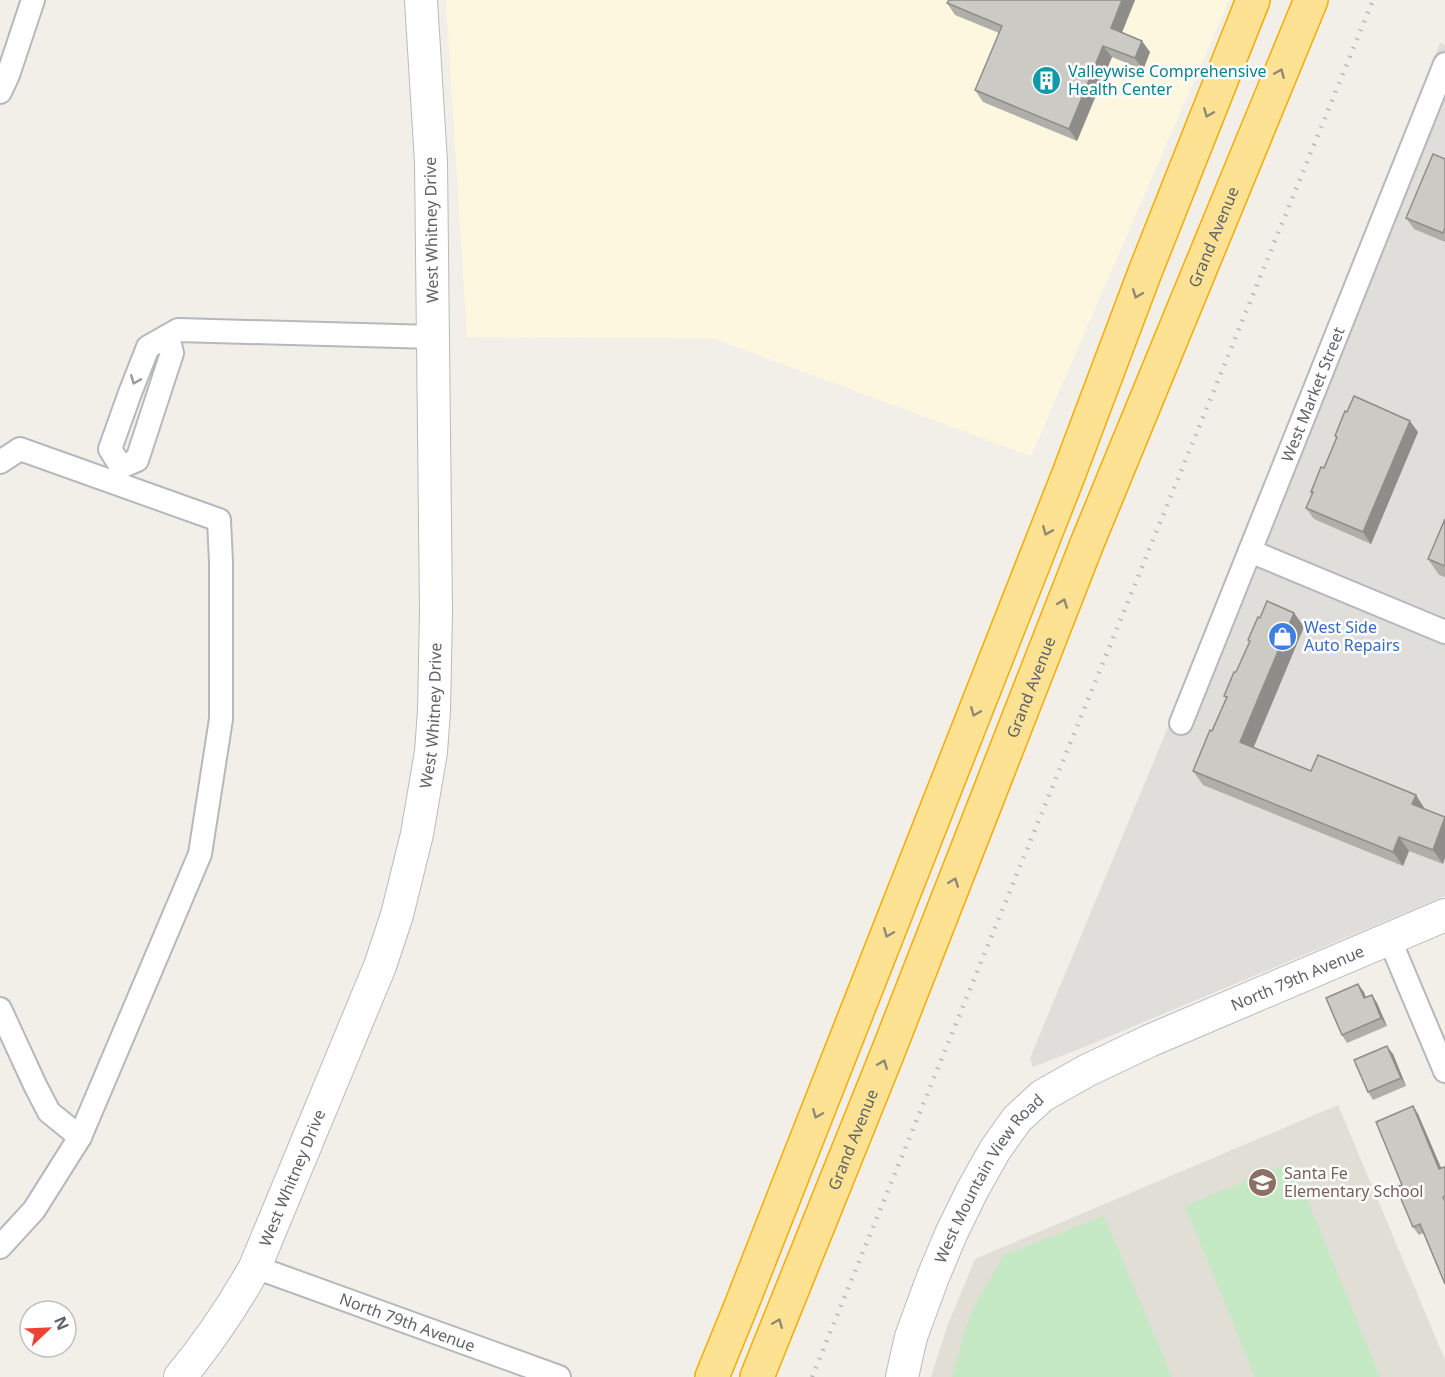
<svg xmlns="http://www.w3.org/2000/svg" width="1445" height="1377" font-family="'Noto Sans',sans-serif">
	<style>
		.commercial { fill: #fef7e0 }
		.industrial { fill: #e0deda }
		.education { fill: #e1ded6 }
		.green { fill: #c5e8c5 }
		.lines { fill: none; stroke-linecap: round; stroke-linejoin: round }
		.street-casing { stroke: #b5b8bc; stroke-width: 26 }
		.secondary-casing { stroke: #b6babf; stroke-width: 34 }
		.highway-casing { stroke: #f9ab00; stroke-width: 36 }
		.street { stroke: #fff; stroke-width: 22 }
		.secondary { stroke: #fff; stroke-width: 32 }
		.highway { stroke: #fde293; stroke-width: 33 }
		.rail { stroke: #b6b7b8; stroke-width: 4.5; stroke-dasharray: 1.5 8; stroke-linecap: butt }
		.wall { fill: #afaea9 }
		.shaded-wall { fill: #8f8d8a }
		.building { fill: #cccac5; stroke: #8f8d8a; stroke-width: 1.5 }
		.oneway { stroke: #8e8975 }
		.oneway2 { stroke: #979a9d }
		.labels { text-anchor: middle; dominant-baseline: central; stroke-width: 5; stroke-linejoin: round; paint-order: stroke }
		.culture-label { font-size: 16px; fill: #0d838f; stroke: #fff; text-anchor: start }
		.street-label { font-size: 16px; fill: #5f6368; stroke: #fff }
		.shop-label { font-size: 16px; fill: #366cbe; stroke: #fff; text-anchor: start }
		.education-label { font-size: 16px; fill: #785e54; stroke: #fff; text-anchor: start }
	</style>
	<rect width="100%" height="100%" fill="#f1efe8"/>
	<!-- commercial -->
	<polygon class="commercial" points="446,0 1229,0 1031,456 712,338 467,337"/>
	<!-- industrial -->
	<polygon class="industrial" points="1440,43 1445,45 1445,896 1077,1050 1033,1067 1030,1058 1171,720"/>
	<!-- education -->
	<polygon class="education" points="1338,1105 1445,1360 1445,1377 931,1377 947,1327 975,1259"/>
	<!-- green -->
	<g class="green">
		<polygon points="1292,1162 1380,1377 1255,1377 1185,1206"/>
		<polygon points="1104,1216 1172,1377 952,1377 965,1330 975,1305 1004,1255"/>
	</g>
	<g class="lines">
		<defs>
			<g id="street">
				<polyline points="0,92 8,75 33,0"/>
				<polyline points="168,336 172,353 137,460 121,467 110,449 130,393 148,347 178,330 433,337"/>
				<polyline points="0,462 20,449 219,520 221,562 221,719 200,854 80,1137 34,1210 0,1247"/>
				<polyline points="1250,551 1445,632"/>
				<path id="s1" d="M 1181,723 L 1445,64"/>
				<polyline points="1389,938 1445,1071"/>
				<polyline points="0,1009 35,1085 49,1112 80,1137"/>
				<path id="s2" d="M 255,1267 L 559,1377"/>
			</g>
			<g id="secondary">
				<path id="s3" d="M 180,1377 C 210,1341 232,1308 255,1267 L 380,966 L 397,915 L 417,834 L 431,752 L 434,711 L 436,612 L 431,162 L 421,0"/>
				<path id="s4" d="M 902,1377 L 911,1337 L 933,1277 L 951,1234 L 973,1189 L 995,1150 L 1017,1119 L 1042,1096 L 1086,1071 L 1149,1041 L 1445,915"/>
			</g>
			<g id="highway">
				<polyline points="712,1377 739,1311 1068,476 1145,272 1253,0"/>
				<path id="s5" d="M 757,1377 L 886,1057 L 1086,546 L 1311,0"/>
			</g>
		</defs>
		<!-- street casing -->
		<use href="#street" class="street-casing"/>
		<!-- secondary casing -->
		<use href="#secondary" class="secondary-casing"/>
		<!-- highway casing -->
		<use href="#highway" class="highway-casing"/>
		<!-- street -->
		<use href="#street" class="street"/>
		<!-- secondary -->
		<use href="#secondary" class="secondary"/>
		<!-- highway -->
		<use href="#highway" class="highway"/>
		<!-- rail -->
		<polyline class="rail" points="812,1377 1373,0"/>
	</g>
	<!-- wall -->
	<g class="wall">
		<polygon points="949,0 1135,0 1122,32 1150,52 1143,70 1112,57 1077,141 983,102 975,90 999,33 955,15 947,3"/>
		<polygon points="1445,159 1445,242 1414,229 1406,218"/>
		<polygon points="1418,432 1371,544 1314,519 1306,508 1312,494 1311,492 1324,468 1337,439 1335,436"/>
		<polygon points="1445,519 1445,577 1439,575 1428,559"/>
		<polygon points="1294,613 1304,627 1253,748 1311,771 1416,795 1443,864 1409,851 1403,866 1203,785 1193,771 1226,698 1224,696 1236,672 1250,642 1248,640 1260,618"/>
		<polygon points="1358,984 1366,997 1372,995 1377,1003 1387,1026 1347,1043 1342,1035"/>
		<polygon points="1393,1054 1406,1086 1373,1100 1368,1092"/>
		<polygon points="1413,1106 1418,1114 1441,1168 1445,1168 1445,1284 1423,1233 1419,1235 1413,1227 1402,1185"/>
	</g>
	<!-- shaded-wall -->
	<g class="shaded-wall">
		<polygon points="1122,0 1135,0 1119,40 1111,28"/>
		<polygon points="1142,41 1150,52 1143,70 1135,58"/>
		<polygon points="1103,46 1112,57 1077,141 1069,129"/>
		<polygon points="1410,421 1418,432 1371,544 1363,532"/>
		<polygon points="1294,613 1304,627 1250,756 1240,742"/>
		<polygon points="1416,795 1425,809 1412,804"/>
		<polygon points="1445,818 1445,858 1443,864 1433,850"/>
		<polygon points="1399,837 1409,851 1403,866 1393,852"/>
		<polygon points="1358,984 1364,992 1369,1006 1364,998"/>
		<polygon points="1372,995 1377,1003 1387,1026 1381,1018"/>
		<polygon points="1387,1046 1393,1054 1406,1086 1401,1078"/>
		<polygon points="1413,1106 1418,1114 1445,1177 1439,1169"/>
	</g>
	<!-- building -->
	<g class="building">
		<polygon points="949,0 1122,0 1111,28 1142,41 1135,58 1103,46 1069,129 975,90 1002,26 947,3"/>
		<polygon points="1433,154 1445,159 1445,228 1443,233 1406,218"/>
		<polygon points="1354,396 1410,421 1363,532 1306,508 1313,492 1311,492 1321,467 1324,468 1337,437 1335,436 1345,411 1347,412"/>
		<polygon points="1445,519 1445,566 1428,559"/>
		<polygon points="1267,601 1294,613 1240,742 1311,771 1318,755 1416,795 1412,804 1445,817 1433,850 1399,837 1393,852 1193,771 1210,730 1212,731 1227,697 1224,696 1234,672 1236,672 1250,641 1248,640 1258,617 1260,618"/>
		<polygon points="1358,984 1364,998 1372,995 1381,1018 1342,1035 1326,998"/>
		<polygon points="1387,1046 1401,1078 1368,1092 1354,1060"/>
		<polygon points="1413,1106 1439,1169 1444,1167 1445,1169 1445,1196 1443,1197 1445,1201 1445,1284 1420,1224 1413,1227 1396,1187 1402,1185 1376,1122"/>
	</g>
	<!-- one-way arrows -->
	<defs><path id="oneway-chevron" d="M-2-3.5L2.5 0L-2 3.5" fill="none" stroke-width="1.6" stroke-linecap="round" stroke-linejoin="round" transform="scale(1.5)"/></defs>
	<g class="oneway">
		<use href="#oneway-chevron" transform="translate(1280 73) rotate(-67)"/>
		<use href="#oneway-chevron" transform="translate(1208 113) rotate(112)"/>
		<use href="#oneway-chevron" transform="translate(1137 294) rotate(111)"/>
		<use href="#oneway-chevron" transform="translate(1047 531) rotate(112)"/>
		<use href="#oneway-chevron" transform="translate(1063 603) rotate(-69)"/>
		<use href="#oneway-chevron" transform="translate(975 712) rotate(112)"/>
		<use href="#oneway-chevron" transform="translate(954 882) rotate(-69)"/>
		<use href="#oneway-chevron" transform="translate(888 933) rotate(112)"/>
		<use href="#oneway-chevron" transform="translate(883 1064) rotate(-68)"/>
		<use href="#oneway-chevron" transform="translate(817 1114) rotate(112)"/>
		<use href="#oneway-chevron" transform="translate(778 1323) rotate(-68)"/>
	</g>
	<use class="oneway2" href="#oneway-chevron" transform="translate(135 380) rotate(112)"/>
	<!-- icons -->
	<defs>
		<symbol id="building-disc" viewBox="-11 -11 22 22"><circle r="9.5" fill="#0f9aa8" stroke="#fff"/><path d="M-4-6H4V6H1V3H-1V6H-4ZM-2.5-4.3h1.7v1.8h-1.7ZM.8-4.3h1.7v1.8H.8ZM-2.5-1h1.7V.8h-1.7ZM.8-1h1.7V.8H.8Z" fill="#fff"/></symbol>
		<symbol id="shop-disc" viewBox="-11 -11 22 22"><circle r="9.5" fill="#3f7fe0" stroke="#fff"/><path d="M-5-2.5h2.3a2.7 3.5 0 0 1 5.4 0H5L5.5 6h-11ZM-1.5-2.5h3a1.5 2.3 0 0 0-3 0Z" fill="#fff"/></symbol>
		<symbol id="school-disc" viewBox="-11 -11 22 22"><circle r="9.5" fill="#8d6e63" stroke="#fff"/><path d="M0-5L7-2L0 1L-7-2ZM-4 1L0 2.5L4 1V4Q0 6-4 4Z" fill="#fff"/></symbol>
	</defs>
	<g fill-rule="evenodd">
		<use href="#building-disc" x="1030" y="64" width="33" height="33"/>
		<use href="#shop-disc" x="1266" y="620" width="33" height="33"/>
		<use href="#school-disc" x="1246" y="1166" width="33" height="33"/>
	</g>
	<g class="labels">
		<!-- culture labels -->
		<g class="culture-label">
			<text x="1068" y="71">Valleywise Comprehensive<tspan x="1068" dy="18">Health Center</tspan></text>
		</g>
		<!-- street labels -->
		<g class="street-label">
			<text transform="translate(431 230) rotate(-91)">West Whitney Drive</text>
			<text stroke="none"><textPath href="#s5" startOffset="1228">Grand Avenue</textPath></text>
			<text stroke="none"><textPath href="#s1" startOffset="354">West Market Street</textPath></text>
			<text stroke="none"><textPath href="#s5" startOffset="742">Grand Avenue</textPath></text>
			<text stroke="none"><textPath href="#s3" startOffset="716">West Whitney Drive</textPath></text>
			<text stroke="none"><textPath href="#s4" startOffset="600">North 79th Avenue</textPath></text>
			<text stroke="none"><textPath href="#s5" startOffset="256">Grand Avenue</textPath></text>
			<text stroke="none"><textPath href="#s3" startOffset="230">West Whitney Drive</textPath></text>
			<text stroke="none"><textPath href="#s4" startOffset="219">West Mountain View Road</textPath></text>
			<text stroke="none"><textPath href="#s2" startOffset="162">North 79th Avenue</textPath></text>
		</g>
		<!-- shop labels -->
		<g class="shop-label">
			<text x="1304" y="627">West Side<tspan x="1304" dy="18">Auto Repairs</tspan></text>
		</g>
		<!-- education labels -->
		<g class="education-label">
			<text x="1284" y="1173">Santa Fe<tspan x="1284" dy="18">Elementary School</tspan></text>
		</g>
	</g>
	<!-- north arrow -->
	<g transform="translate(48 1329) rotate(67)"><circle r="28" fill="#ffffff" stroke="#bfc1c3" stroke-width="1.5"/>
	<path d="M0-4.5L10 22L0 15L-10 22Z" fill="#ea4335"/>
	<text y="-9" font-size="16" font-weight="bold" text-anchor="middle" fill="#5f6368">N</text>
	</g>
</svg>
